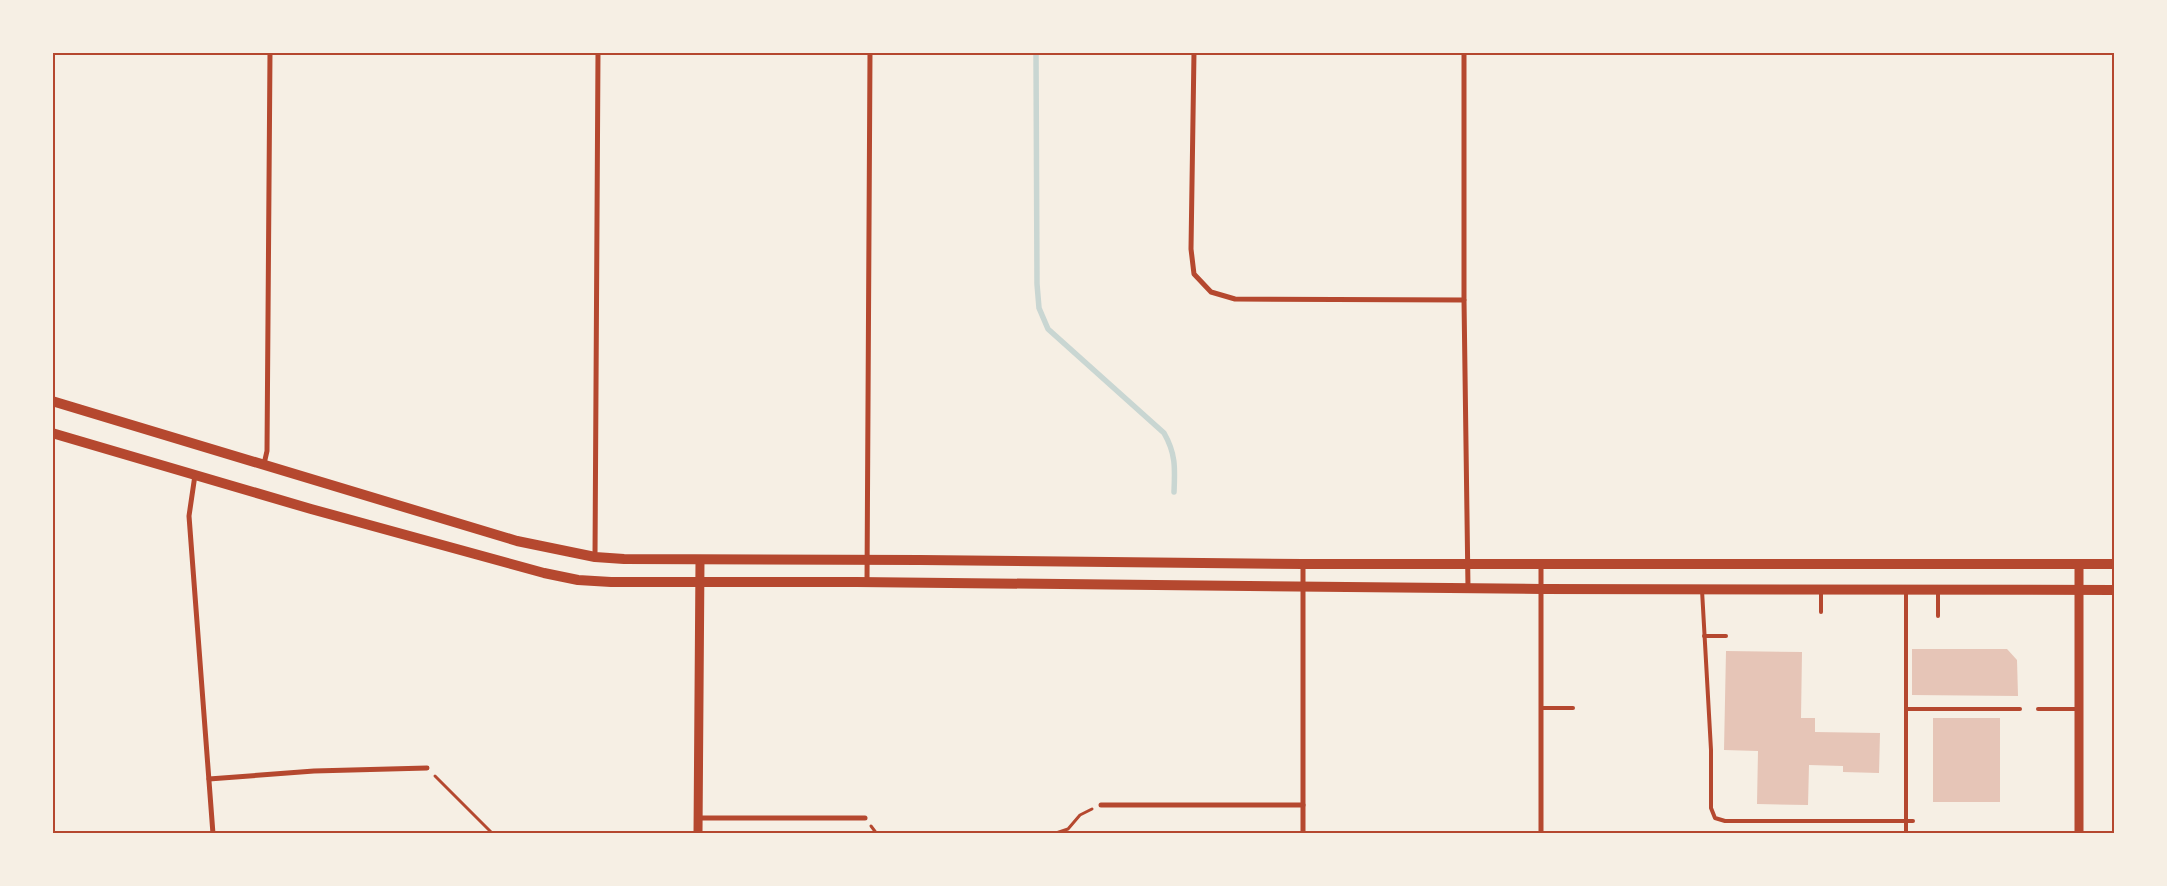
<svg xmlns="http://www.w3.org/2000/svg" width="2167" height="886" font-family="Literata,serif">
	<style>
		.lines { fill: none; stroke-linecap: round; stroke-linejoin: round }
		.stream { stroke: #c9d6d2; stroke-width: 5.5 }
		.building { fill: #e6c5b7 }
		.path { stroke: #b5482f; stroke-width: 3 }
		.service { stroke: #b5482f; stroke-width: 4 }
		.minor { stroke: #b5482f; stroke-width: 5 }
		.tertiary { stroke: #b5482f; stroke-width: 9 }
		.secondary { stroke: #b5482f; stroke-width: 10 }
		.neatline { fill: none; stroke: #b5482f; stroke-width: 2 }
	</style>
	<rect width="100%" height="100%" fill="#f6efe4"/>
	<g class="lines">
		<!-- stream -->
		<path class="stream" d="M 1036,52 L 1037,284 L 1039,308 L 1048,329 L 1164,433 C 1176,454 1175,468 1174,492"/>
	</g>
	<!-- building -->
	<g class="building">
		<polygon points="1912,649 2007,649 2017,660 2018,696 1912,695"/>
		<polygon points="1726,651 1802,652 1801,718 1815,718 1815,732 1880,733 1879,773 1843,772 1843,766 1809,765 1808,805 1757,804 1758,751 1724,750"/>
		<rect x="1933" y="718" width="67" height="84"/>
	</g>
	<g class="lines">
		<!-- path -->
		<g class="path">
			<polyline points="435,776 493,834"/>
			<polyline points="871,826 877,834"/>
			<polyline points="1038,834 1056,833 1068,829 1080,815 1092,809"/>
		</g>
		<!-- service -->
		<g class="service">
			<polyline points="1702,590 1711,750 1711,808 1715,818 1725,821 1913,821"/>
			<polyline points="1821,591 1821,612"/>
			<polyline points="1906,592 1906,834"/>
			<polyline points="1938,592 1938,616"/>
			<polyline points="1704,636 1726,636"/>
			<polyline points="1542,708 1573,708"/>
			<polyline points="1906,709 2020,709"/>
			<polyline points="2038,709 2078,709"/>
		</g>
		<!-- minor -->
		<g class="minor">
			<polyline points="1194,52 1191,249 1194,274 1211,292 1235,299 1464,300"/>
			<polyline points="1464,52 1464,300 1468,588"/>
			<polyline points="264,464 267,451 270,52"/>
			<polyline points="195,475 189,516 213,834"/>
			<polyline points="595,557 598,52"/>
			<polyline points="867,582 870,52"/>
			<polyline points="209,779 314,771 427,768"/>
			<polyline points="1101,805 1303,805"/>
			<polyline points="698,818 865,818"/>
			<polyline points="1303,834 1303,564"/>
			<polyline points="1541,834 1541,564"/>
		</g>
		<!-- tertiary -->
		<g class="tertiary">
			<polyline points="2079,564 2079,834"/>
			<polyline points="698,834 700,560"/>
		</g>
		<!-- secondary -->
		<g class="secondary">
			<polyline points="52,401 517,541 595,557 624,559 920,560 1303,564 2114,564"/>
			<polyline points="52,433 311,509 544,573 578,580 611,582 857,582 1542,589 2114,590"/>
		</g>
	</g>
	<!-- border -->
	<rect width="2167" height="886" fill="none" stroke="#f6efe4" stroke-width="108"/>
	<rect x="54" y="54" width="2059" height="778" class="neatline"/>
</svg>
